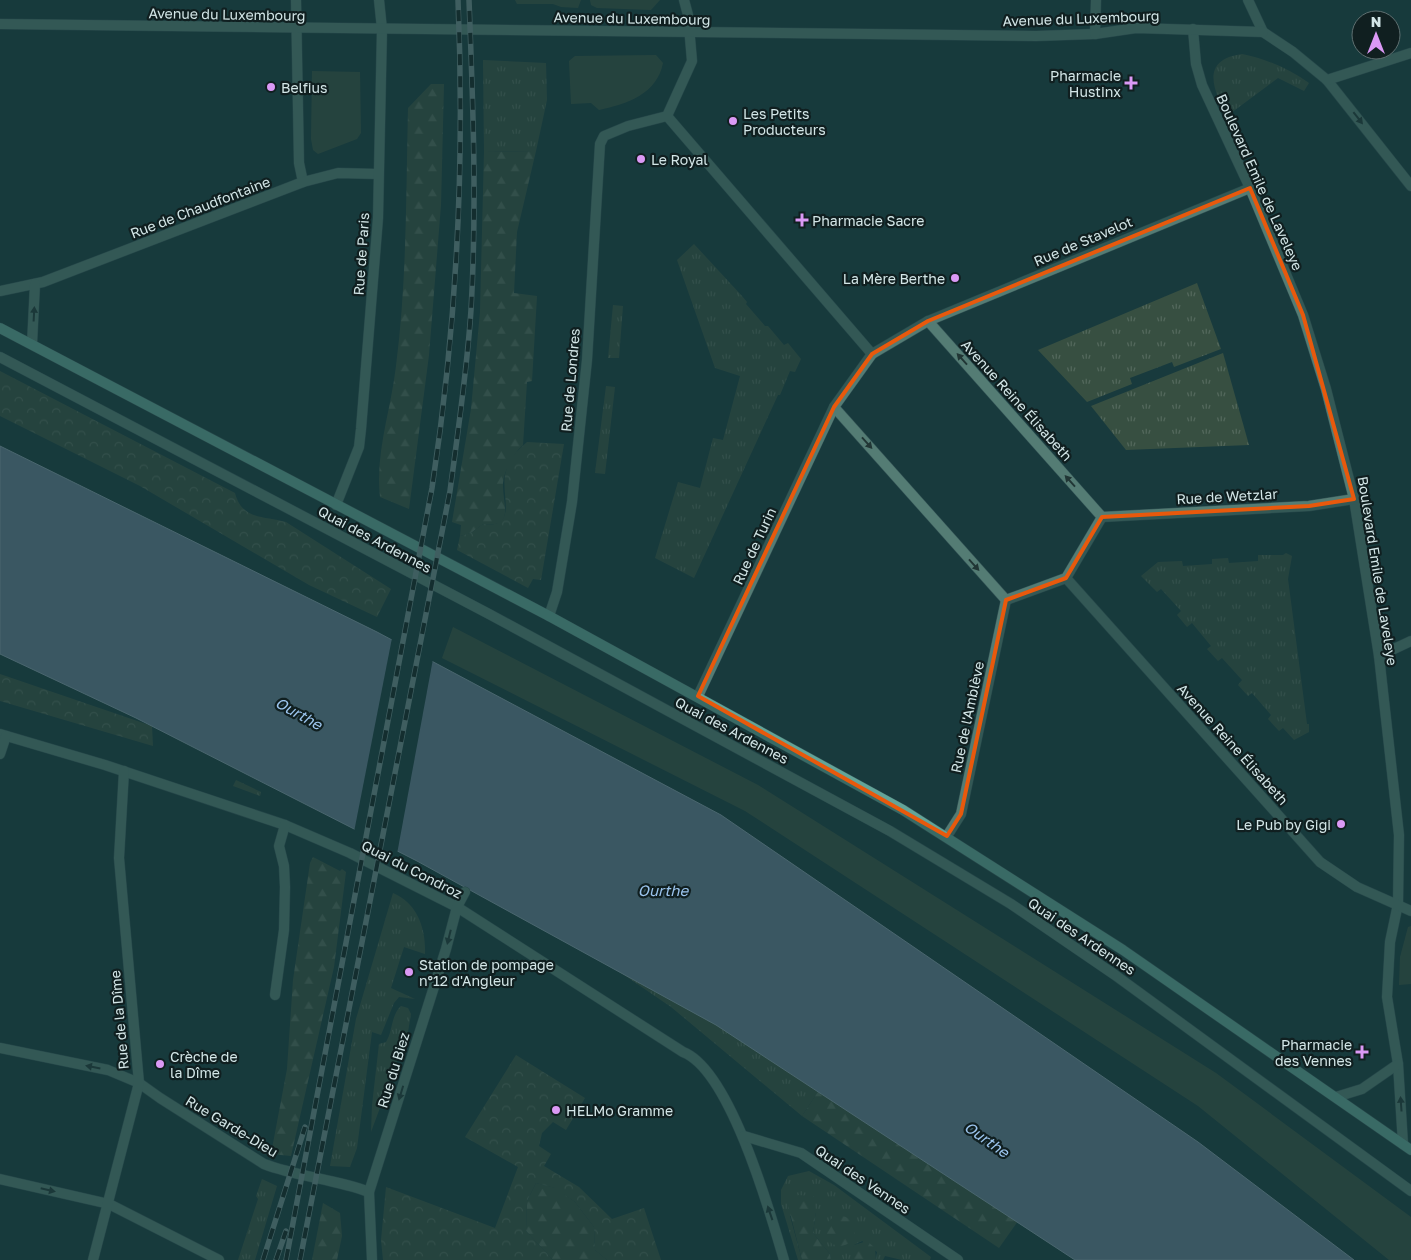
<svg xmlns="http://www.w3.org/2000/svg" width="1411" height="1260" font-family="'Golos Text',sans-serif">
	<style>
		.grass { fill: url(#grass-tufts) }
		.forest { fill: url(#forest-firs) }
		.park { fill: url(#park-crowns) }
		.garden { fill: #374f41 }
		.water { fill: #657b91; stroke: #869bab }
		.pier { fill: #183a3d }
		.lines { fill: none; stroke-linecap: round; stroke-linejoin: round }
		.minor-casing { stroke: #365658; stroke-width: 11 }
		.tertiary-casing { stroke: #365658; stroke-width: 11 }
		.secondary-casing { stroke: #365658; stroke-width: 11 }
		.minor { stroke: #547c74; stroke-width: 10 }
		.tertiary { stroke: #547c74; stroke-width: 10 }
		.secondary { stroke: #63a498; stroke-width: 10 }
		.rail-casing { stroke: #708b8d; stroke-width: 5.5 }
		.rail { stroke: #101f20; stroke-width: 4; stroke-dasharray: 11; stroke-linecap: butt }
		.oneway { fill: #213635 }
		.marked { fill: none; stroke: #e8590c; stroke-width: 4; stroke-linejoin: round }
		.poi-dot { fill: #db99f5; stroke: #101f20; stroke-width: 2 }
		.labels { text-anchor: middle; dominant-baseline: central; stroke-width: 4.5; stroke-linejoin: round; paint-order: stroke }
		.street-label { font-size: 14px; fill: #d3e6e7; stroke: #101f20 }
		.poi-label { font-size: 14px; fill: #d3e6e7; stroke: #101f20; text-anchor: start }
		.water-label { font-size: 15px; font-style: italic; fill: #9cc5ee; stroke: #101f20 }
	</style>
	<defs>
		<pattern id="grass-tufts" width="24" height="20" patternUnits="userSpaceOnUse" patternTransform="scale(1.25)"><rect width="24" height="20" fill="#374f41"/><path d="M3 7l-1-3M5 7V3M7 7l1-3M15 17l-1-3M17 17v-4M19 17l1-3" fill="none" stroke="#53685c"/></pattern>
		<pattern id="forest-firs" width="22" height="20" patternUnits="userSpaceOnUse" patternTransform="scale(1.25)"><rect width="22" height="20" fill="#374f41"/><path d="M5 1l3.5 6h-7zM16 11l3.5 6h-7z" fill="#53685c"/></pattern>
		<pattern id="park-crowns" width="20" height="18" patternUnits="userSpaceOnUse" patternTransform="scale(1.25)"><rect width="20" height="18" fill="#374f41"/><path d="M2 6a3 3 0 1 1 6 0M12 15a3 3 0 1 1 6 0" fill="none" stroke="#53685c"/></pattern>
	</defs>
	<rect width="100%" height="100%" fill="#183a3d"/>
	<!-- grass -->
	<g class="grass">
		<path d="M 1242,54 C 1267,59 1289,69 1309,83 L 1304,91 L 1278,78 L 1227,116 C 1214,91 1199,60 1242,54 Z"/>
		<polygon points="483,60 546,63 547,100 536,151 484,152"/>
		<polygon points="694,244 742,296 747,302 746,304 765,326 768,326 784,345 788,343 801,359 795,372 790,371 780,395 778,395 694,578 655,558 678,482 700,488 713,438 723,440 740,376 715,368 677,260"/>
		<polygon points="1197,283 1221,349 1174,367 1172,362 1130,378 1132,384 1087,402 1038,350"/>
		<polygon points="613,305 623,306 619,358 608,358"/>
		<polygon points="1223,353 1249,445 1126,450 1091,406"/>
		<polygon points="606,386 615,387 605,474 595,473"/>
		<polygon points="1286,553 1292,556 1288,579 1307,724 1309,724 1309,732 1294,740 1283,728 1279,731 1268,719 1271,715 1252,693 1248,696 1238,685 1242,680 1222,658 1218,661 1207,649 1211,646 1192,623 1187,627 1177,615 1181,611 1161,589 1157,592 1141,576 1158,562 1182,561 1183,566 1212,564 1212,559 1228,558 1229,563 1258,561 1258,555 1283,555"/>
		<polygon points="236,780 261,792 260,796 233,786"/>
		<path d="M 393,893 C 417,903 426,928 425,954 L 404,947 L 391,988 L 415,999 L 399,997 L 394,1003 L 381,1035 L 372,1032 L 357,1148 L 350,1167 L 330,1166 L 356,1019 Z"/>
		<polygon points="583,947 825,1081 802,1116 671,1007"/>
		<path d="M 401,1006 L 408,1008 L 411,1014 L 408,1032 L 371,1132 L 372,1105 L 379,1044 L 386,1042 C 393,1031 391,1015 401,1006 Z"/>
		<polygon points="809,1171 834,1185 931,1257 930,1260 902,1260 885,1256 883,1260 876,1260 877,1252 862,1241 854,1245 852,1260 831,1260 830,1254 813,1233 816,1212 790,1216 802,1260 798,1260 781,1204 781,1190 788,1176"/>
		<polygon points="262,1179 277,1186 255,1260 238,1260 258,1199 256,1196"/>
	</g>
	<!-- forest -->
	<g class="forest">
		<path d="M 431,84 L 444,84 L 441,205 L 429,355 L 409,509 L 380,497 C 375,453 391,410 396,366 C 407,281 406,193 408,108 Z"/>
		<path d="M 536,151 L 517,232 L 514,293 L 537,296 L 532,381 L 527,382 L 523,445 C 514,453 504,470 503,483 C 502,504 516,528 483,524 L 471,533 L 460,536 L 461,525 L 452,522 L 471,409 L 480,312 L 484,152 Z"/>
		<polygon points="313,857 340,871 342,869 346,872 334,967 291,1156 271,1154 287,1069 293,980 310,863"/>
		<polygon points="825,1081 1023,1214 999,1248 802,1116"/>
		<polygon points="536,1183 556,1188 575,1202 594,1227 595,1250 607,1260 553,1260 526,1231 527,1201"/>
		<polygon points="798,1195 814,1196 816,1212 813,1233 830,1254 831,1260 802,1260 788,1205"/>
		<polygon points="323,1203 340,1213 342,1236 337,1260 312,1260"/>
		<circle cx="840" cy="1231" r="15"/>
		<polygon points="867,1241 875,1248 876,1260 852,1260 851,1254 854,1245"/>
	</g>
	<!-- park -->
	<g class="park">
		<path d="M 0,371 L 235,493 C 242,520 264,516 286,522 L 391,589 L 377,617 L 309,585 L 140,486 L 0,416 Z"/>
		<path d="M 527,442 L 564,444 L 541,580 L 533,579 L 528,588 L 457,550 L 460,536 L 471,533 L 483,524 C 520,529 499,493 506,471 C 509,458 518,450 527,442 Z"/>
		<polygon points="0,674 152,726 153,746 0,701"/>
		<polygon points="516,1055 585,1098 566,1130 553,1122 542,1133 539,1146 551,1154 544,1166 579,1187 612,1219 644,1208 661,1260 607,1260 595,1250 594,1227 575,1202 555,1188 536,1183 527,1201 526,1231 553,1260 383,1260 381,1240 386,1187 495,1228 518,1167 465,1137"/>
	</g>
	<!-- garden -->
	<g class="garden">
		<polygon points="515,0 581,0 578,8 561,7 553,4 517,4"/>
		<polygon points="590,0 660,0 651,10 597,8 591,5"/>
		<path d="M 656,55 L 663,63 C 657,94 627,104 599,110 L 591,103 L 571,104 L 569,61 L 575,56 Z"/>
		<polygon points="312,71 360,72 361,133 357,139 318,154 313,150 311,139"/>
		<polygon points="453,627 758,785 1216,1073 1411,1217 1411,1260 1389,1260 1198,1106 745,811 442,658"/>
		<polygon points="1411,926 1411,984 1399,985 1400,957 1408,927"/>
	</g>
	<!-- water -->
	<polygon class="water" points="0,446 377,632 721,815 1198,1142 1354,1260 1075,1260 716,1025 417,861 136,718 0,654"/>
	<!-- pier -->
	<polygon class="pier" points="392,638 433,659 397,854 354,832"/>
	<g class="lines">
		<defs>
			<g id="minor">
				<polyline points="296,0 299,163 303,182"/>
				<polyline points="1193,29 1196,64 1202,85 1250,188 1303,315 1326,389 1354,499 1379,656 1399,835 1398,904 1390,942 1387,997 1398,1064 1403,1144"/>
				<polyline points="1327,80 1411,186"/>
				<polyline points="667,116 872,354"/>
				<polyline points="0,291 43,282 303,182 338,173 378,174"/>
				<polyline points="928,321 1102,517"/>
				<polyline points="32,344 35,284"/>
				<polyline points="0,357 489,614 890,831 1011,904 1115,975 1411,1191"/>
				<polyline points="834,407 1006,600"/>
				<polyline points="336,505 359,447 361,429 378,218 382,29 379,0"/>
				<polyline points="1102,517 1309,506 1354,499"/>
				<polyline points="1066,578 1320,862 1357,887 1411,911"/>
				<polyline points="1006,600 1066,578 1102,517"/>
				<polyline points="549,616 557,592 572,502 587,360 600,144 604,136 628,126 667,116 692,61 688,15 684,0"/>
				<polyline points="1379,656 1411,641"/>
				<polyline points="698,696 834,407 872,354 928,321 1250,188"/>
				<path d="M 0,734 L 105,765 L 285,825 L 350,853 L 457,907 L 683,1052 C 730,1070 770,1212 784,1260"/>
				<polyline points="0,754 6,736"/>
				<polyline points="947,836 961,814 1006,600"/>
				<polyline points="275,995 284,930 285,887 284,866 279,846 285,825"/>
				<path d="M 0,1048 L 108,1070 L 139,1083 L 160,1098 L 264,1164 C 298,1177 335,1179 369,1192"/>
				<polyline points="1336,1097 1362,1089 1398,1064"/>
				<polyline points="744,1136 801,1153 958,1260"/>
				<polyline points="0,1179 109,1204 219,1260"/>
				<polyline points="93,1260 139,1083 119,858 124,771"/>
				<polyline points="372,1260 369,1192 446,949 457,907 465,892"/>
			</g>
			<g id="tertiary">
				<polyline points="1248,0 1263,32 1293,52 1327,80 1411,53"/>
				<polyline points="0,24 1036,36 1095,34 1136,28 1263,32"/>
				<polyline points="1095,34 1096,0"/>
			</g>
			<polyline id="secondary" points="0,328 549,616 903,810 1123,950 1411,1150"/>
		</defs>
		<!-- minor casing -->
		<use href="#minor" class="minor-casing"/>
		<!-- tertiary casing -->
		<use href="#tertiary" class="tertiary-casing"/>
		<!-- secondary casing -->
		<use href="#secondary" class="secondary-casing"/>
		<!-- minor -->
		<use href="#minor" class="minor"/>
		<!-- tertiary -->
		<use href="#tertiary" class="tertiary"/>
		<!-- secondary -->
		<use href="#secondary" class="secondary"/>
		<defs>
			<g id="rail">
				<polyline points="263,1260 305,1127"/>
				<polyline points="276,1260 286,1231"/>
				<path d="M 286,1260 L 432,488 C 457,325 465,165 458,0"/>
				<path d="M 300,1260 L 450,491 C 458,431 467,371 471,310 C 477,207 473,103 469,0"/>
			</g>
		</defs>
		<!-- rail casing -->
		<use href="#rail" class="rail-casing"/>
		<!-- rail -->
		<use href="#rail" class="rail"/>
	</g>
	<!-- one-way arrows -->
	<defs><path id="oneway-solid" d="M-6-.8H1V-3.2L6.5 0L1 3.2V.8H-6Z" transform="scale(1.25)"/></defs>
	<g class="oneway">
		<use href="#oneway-solid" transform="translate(1358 118) rotate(52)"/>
		<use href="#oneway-solid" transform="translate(34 314) rotate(-87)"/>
		<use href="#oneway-solid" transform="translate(962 359) rotate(-132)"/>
		<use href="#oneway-solid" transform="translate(867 443) rotate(48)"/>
		<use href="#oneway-solid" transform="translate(1070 481) rotate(-132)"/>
		<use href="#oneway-solid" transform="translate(974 565) rotate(48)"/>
		<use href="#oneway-solid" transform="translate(449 937) rotate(104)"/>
		<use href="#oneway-solid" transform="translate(93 1067) rotate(-169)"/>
		<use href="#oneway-solid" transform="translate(401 1093) rotate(107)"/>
		<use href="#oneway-solid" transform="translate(1401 1104) rotate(-94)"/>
		<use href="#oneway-solid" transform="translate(48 1190) rotate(13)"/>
		<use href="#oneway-solid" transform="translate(770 1213) rotate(-109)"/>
	</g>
	<!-- marked area -->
	<path d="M0 0H1411V1260H0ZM 1250,188 L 1303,315 L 1354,499 L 1309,506 L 1102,517 L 1066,578 L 1006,600 L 961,814 L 947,836 L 698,696 L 834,407 L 872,354 L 928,321 Z" fill="#183a3d" fill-opacity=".55" fill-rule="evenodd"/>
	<path class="marked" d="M 1250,188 L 1303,315 L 1354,499 L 1309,506 L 1102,517 L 1066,578 L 1006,600 L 961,814 L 947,836 L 698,696 L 834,407 L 872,354 L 928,321 Z"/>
	<!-- markers -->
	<g class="poi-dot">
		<path d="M1128.5 75.5h5v5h5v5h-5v5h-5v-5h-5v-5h5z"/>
		<circle cx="271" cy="87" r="5"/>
		<circle cx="733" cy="121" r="5"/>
		<circle cx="641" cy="159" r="5"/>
		<path d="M799.5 212.5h5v5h5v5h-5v5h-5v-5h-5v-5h5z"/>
		<circle cx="955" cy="278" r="5"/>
		<circle cx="1341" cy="824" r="5"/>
		<circle cx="409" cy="972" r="5"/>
		<path d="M1359.5 1044.5h5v5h5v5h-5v5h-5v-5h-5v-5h5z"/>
		<circle cx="160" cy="1064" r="5"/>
		<circle cx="556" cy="1110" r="5"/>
	</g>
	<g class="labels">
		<!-- street labels -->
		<g class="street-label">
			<text transform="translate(227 14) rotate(1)">Avenue du Luxembourg</text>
			<text transform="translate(632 18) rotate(1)">Avenue du Luxembourg</text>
			<text transform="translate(1081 18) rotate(-2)">Avenue du Luxembourg</text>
			<text transform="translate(1260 182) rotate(66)">Boulevard Emile de Laveleye</text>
			<text transform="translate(200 207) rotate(-21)">Rue de Chaudfontaine</text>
			<text transform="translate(1083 241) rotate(-23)">Rue de Stavelot</text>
			<text transform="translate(361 254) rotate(-86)">Rue de Paris</text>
			<text transform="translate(570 380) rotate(-85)">Rue de Londres</text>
			<text transform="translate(1017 400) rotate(48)">Avenue Reine Élisabeth</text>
			<text transform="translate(1227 496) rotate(-3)">Rue de Wetzlar</text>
			<text transform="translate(375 539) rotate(28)">Quai des Ardennes</text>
			<text transform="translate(754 546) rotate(-65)">Rue de Turin</text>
			<text transform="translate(1378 571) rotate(81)">Boulevard Emile de Laveleye</text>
			<text transform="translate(967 717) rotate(-78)">Rue de l'Amblève</text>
			<text transform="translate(732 730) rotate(28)">Quai des Ardennes</text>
			<text transform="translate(1233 744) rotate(48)">Avenue Reine Élisabeth</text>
			<text transform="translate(412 869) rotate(27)">Quai du Condroz</text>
			<text transform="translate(1082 936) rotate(34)">Quai des Ardennes</text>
			<text transform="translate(119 1020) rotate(-95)">Rue de la Dîme</text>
			<text transform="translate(393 1070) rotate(-73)">Rue du Biez</text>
			<text transform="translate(232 1126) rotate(31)">Rue Garde-Dieu</text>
			<text transform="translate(863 1179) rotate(34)">Quai des Vennes</text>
		</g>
		<!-- poi labels -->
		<g class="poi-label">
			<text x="1121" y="75" text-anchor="end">Pharmacie<tspan x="1121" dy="16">Hustinx</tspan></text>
			<text x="281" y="87">Belfius</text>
			<text x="743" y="113">Les Petits<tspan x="743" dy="16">Producteurs</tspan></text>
			<text x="651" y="159">Le Royal</text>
			<text x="812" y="220">Pharmacie Sacre</text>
			<text x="945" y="278" text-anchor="end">La Mère Berthe</text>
			<text x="1331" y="824" text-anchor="end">Le Pub by Gigi</text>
			<text x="419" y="964">Station de pompage<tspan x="419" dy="16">n°12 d'Angleur</tspan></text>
			<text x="1352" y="1044" text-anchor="end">Pharmacie<tspan x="1352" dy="16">des Vennes</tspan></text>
			<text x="170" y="1056">Crèche de<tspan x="170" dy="16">la Dîme</tspan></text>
			<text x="566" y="1110">HELMo Gramme</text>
		</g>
		<!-- water labels -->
		<g class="water-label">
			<text transform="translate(299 713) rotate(29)">Ourthe</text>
			<text x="663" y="890">Ourthe</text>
			<text transform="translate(987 1139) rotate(35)">Ourthe</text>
		</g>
	</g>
	<!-- north arrow -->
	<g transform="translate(1376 35)"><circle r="24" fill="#101f20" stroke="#5e6f70"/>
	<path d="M0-4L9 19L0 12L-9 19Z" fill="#db99f5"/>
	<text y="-8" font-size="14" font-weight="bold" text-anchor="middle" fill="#d3e6e7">N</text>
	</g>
</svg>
